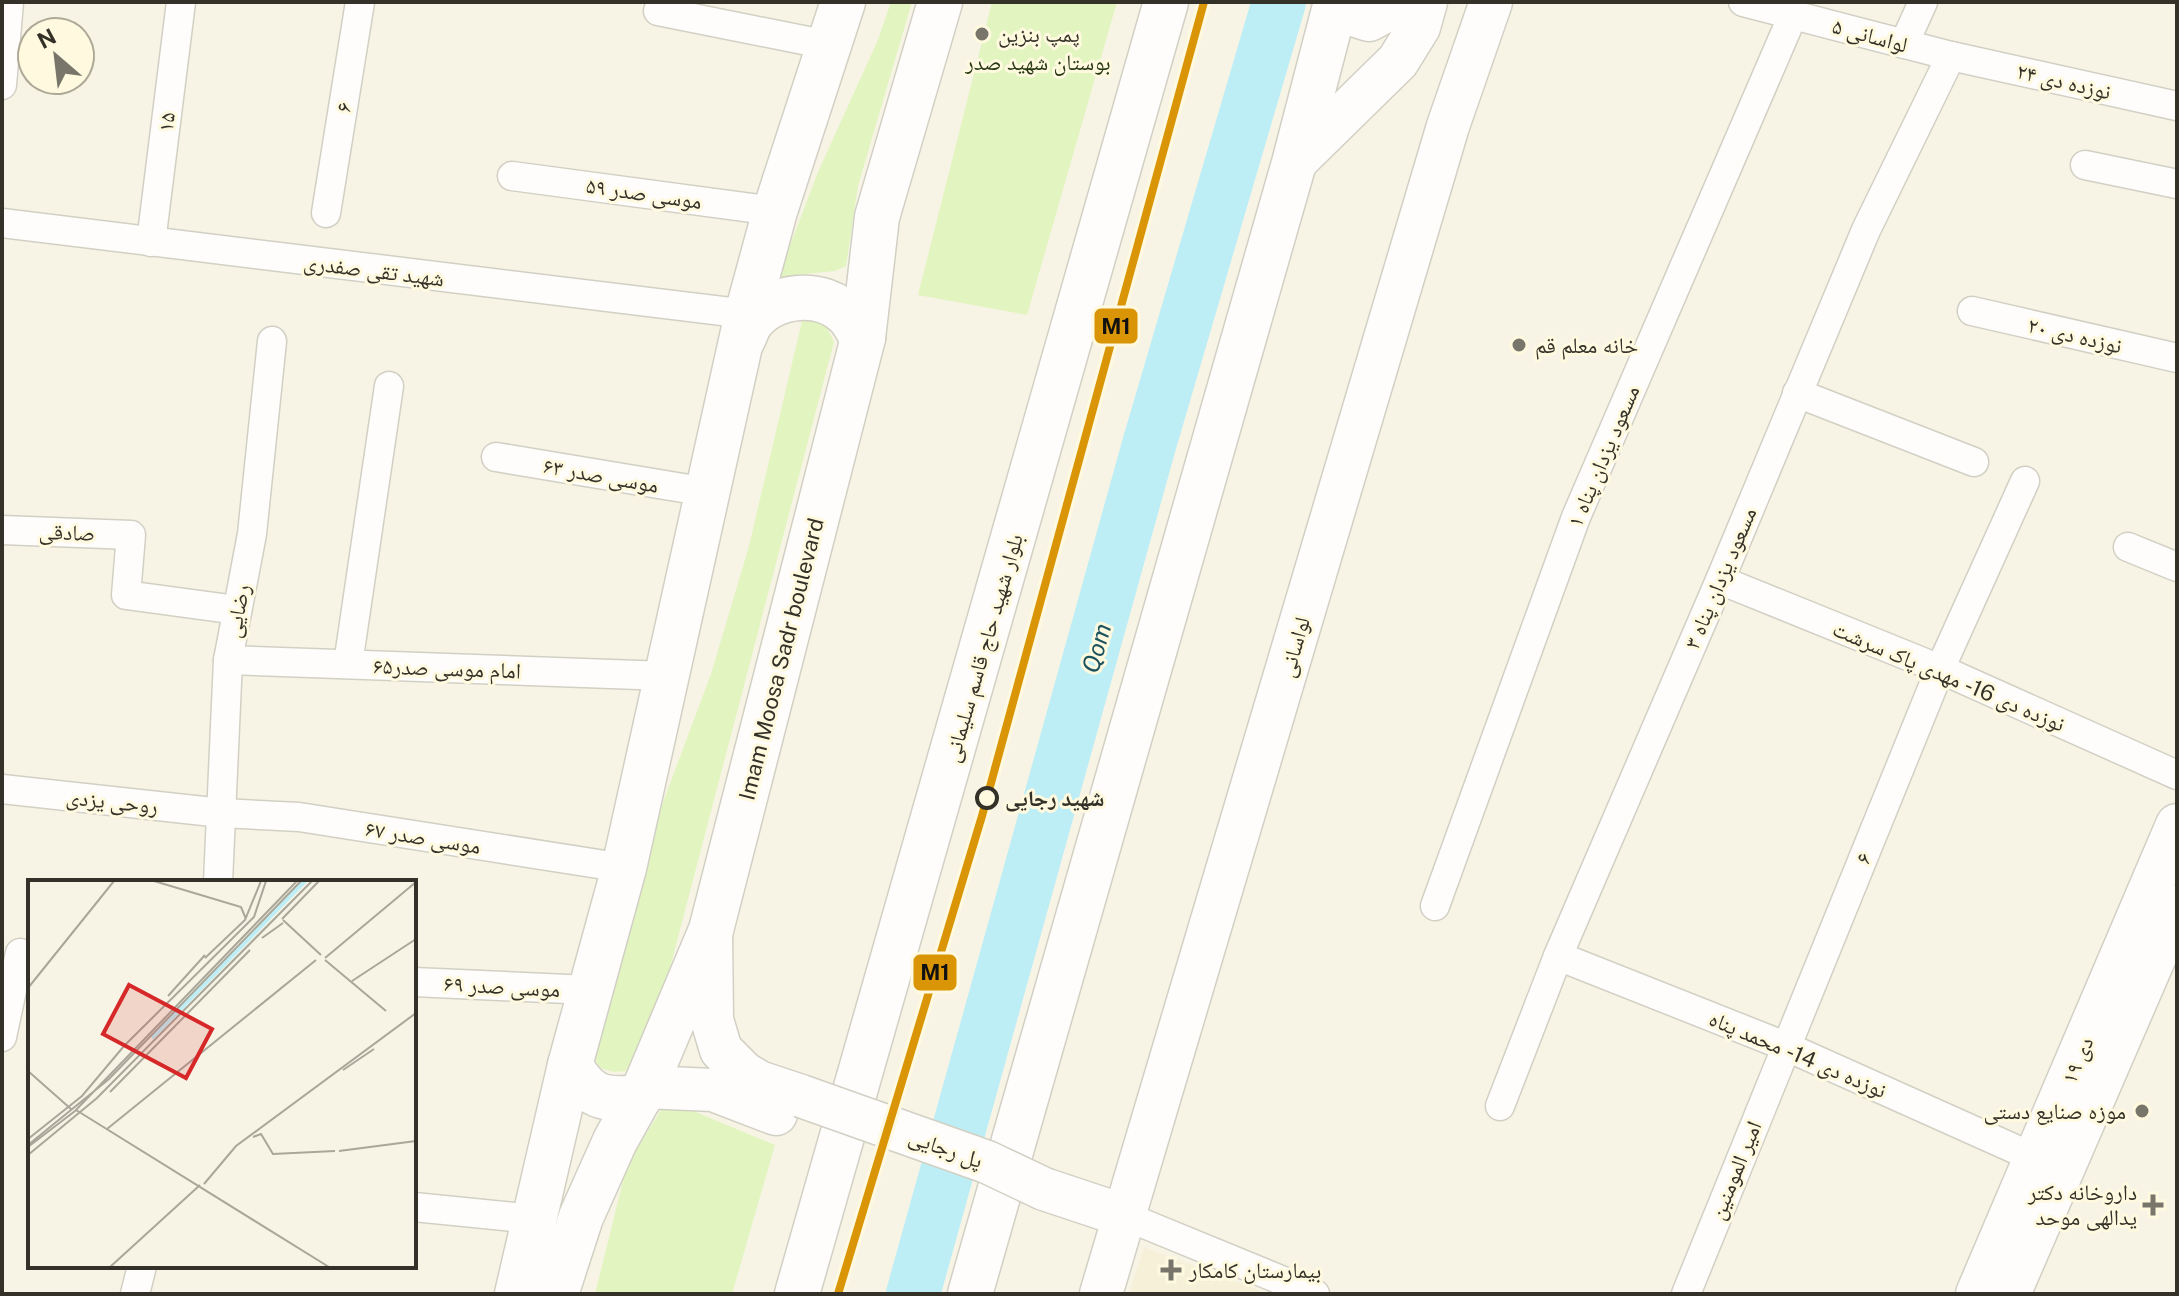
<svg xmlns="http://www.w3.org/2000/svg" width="2179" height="1296" font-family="'Public Sans','Noto Naskh Arabic',sans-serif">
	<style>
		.built { fill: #f5f0d7 }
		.green { fill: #e2f5c0 }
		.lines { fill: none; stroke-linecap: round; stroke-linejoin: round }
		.river { stroke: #beeef5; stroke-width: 54 }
		.minor-casing { stroke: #d2d0c4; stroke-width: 31 }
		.secondary-casing { stroke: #d2d0c4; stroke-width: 45 }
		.primary-casing { stroke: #d2d0c4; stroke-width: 47 }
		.minor { stroke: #fefdfb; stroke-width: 28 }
		.secondary { stroke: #fefdfb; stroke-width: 42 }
		.primary { stroke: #fefdfb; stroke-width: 44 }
		.rail { stroke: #cbcac6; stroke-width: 6 }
		.secondary-bridge-casing { stroke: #d2d0c4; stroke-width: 45; stroke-linecap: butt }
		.secondary-bridge { stroke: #fefdfb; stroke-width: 42 }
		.metro-1-casing { stroke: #fef9df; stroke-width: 14 }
		.metro-1 { stroke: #da9506; stroke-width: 8 }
		.poi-dot { fill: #78766a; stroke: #fef9df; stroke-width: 3 }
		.stop-dot { fill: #fef9df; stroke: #343228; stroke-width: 4 }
		.labels { text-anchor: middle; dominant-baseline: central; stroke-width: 6; stroke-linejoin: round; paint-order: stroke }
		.poi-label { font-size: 22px; fill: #343228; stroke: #fef9df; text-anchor: start }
		.street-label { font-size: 22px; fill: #343228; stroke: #fef9df }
		.park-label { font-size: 22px; fill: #293814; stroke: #fef9df }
		.stop-label { font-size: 22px; font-weight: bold; fill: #343228; stroke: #fef9df; text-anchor: start }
		.water-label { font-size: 24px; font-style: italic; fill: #1c535f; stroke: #fef9df }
		.inset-river { fill: none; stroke: #beeef5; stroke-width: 4 }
		.inset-road { fill: none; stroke: #a9a69a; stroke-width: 2 }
		.view { fill: #d62828; fill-opacity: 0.15; stroke: #d62828; stroke-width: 4 }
		.inset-edge { fill: none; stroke: #343228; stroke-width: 4 }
		.line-badge { stroke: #fef9df; stroke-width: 3 }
		.pale-badge-label { font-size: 22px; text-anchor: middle; font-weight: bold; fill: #111 }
	</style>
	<rect width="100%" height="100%" fill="#f7f4e6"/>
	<!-- built -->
	<polygon class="built" points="1144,1247 1268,1294 1129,1294"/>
	<!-- green -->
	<g class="green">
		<polygon points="891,2 912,2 858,186 846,266 835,271 794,275 774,287 818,172 877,42"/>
		<polygon points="992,2 1117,2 1027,315 918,295"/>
		<polygon points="811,318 825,324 834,342 665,987 628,1071 614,1072 600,1068 593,1055 641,861 711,674 749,546 802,321"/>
		<polygon points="667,1100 775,1145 732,1294 595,1294 627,1165"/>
	</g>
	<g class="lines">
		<!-- river -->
		<polyline class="river" points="913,1294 1149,445 1279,2"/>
		<defs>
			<g id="minor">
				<polyline points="1743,2 1951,56 2177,106"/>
				<polyline points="658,11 828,45"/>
				<polyline points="1904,44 1923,2"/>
				<polyline points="2,85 9,2"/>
				<polyline points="2085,165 2177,184"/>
				<polyline points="512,176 775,211"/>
				<polyline points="326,213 360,2"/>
				<polyline points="2,223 747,314"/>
				<polyline points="151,242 181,2"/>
				<polyline points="1972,311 2177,358"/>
				<polyline points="1797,393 1974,462"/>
				<polyline points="496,457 707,492"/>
				<polyline points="2,530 131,535 126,595 237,610"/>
				<polyline points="2128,547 2177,567"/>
				<polyline points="1720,580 1940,669 2177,775"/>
				<polyline points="228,660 666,676"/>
				<polyline points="348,664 389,386"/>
				<polyline points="2,789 222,813 299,817 624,868"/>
				<polyline points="218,882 228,660 252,534 272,341"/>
				<polyline points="1435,906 1576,517 1793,15"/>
				<polyline points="1558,956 1785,1046 2035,1158"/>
				<polyline points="414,982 589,990"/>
				<polyline points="2,1037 20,953"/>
				<polyline points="1500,1106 1558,956 1720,580 1866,230 1951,56"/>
				<polyline points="414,1207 534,1219"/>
				<polyline points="1125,1216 1315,1294"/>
				<polyline points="135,1294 142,1266"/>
				<polyline points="1686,1294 1940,669 2025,481"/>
			</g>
			<g id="secondary">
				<polyline points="1334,9 1369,20 1389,9 1393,2"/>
				<polyline points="1294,163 1398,61 1419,27 1426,2"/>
				<polyline points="711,931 712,1020 721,1050 744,1073 759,1082 801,1096"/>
				<polyline points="645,1087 713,1090 776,1114"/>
				<polyline points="1044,1189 1125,1216"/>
				<polyline points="1101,1294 1448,126 1491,2"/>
				<polyline points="1977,1294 2177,825"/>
				<polyline points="2009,1294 2177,906"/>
			</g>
			<g id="primary">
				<path d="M 742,341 C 745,336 747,329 750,324 C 771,293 824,288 849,317 C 854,323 858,331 863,338"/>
				<path d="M 570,1065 C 589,1098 603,1101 640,1097"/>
				<polyline points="517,1294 570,1065 624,868 747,314 775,211 843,2"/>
				<polyline points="556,1294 581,1217 615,1141 645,1087 711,930 863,338 877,217 940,2"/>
				<polyline points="797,1294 1166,2"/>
				<polyline points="970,1294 1294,163 1336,2"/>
			</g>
		</defs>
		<!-- minor casing -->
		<use href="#minor" class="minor-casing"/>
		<!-- secondary casing -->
		<use href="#secondary" class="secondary-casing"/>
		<!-- primary casing -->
		<use href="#primary" class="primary-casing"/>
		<!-- minor -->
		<use href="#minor" class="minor"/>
		<!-- secondary -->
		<use href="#secondary" class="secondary"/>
		<!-- primary -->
		<use href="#primary" class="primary"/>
		<!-- rail -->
		<polyline class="rail" points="838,1294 982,816 1204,2"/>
		<defs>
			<polyline id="secondary-bridge" points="801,1096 987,1162 1044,1189"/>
		</defs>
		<!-- secondary-bridge casing -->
		<use href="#secondary-bridge" class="secondary-bridge-casing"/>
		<!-- secondary-bridge -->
		<use href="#secondary-bridge" class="secondary-bridge"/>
		<defs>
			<polyline id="metro-1" points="838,1294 982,816 1204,2"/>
		</defs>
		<!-- metro-1 casing -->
		<use href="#metro-1" class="metro-1-casing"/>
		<!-- metro-1 -->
		<use href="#metro-1" class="metro-1"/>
	</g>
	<!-- markers -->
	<g class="poi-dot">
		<circle cx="982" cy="34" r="8"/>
		<circle cx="1519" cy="345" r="8"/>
		<circle cx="2142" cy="1111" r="8"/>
		<path d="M2149 1193h8v8h8v8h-8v8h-8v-8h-8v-8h8z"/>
		<path d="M1167 1258h8v8h8v8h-8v8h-8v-8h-8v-8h8z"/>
	</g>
	<circle class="stop-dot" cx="987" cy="798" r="10"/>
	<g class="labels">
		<!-- poi labels -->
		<g class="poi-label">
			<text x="998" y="34">پمپ بنزین</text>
			<text x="1535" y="345">خانه معلم قم</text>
			<text x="2126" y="1111" text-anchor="end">موزه صنایع دستی</text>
			<text x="2137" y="1192" text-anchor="end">داروخانه دکتر<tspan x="2137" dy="25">یدالهی موحد</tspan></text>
			<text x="1189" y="1270">بیمارستان کامکار</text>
		</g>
		<!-- street labels -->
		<g class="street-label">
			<text transform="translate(1870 35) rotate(15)">لواسانی ۵</text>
			<text transform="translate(2064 81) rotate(13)">نوزده دی ۲۴</text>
			<text transform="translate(343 107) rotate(-81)">۶</text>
			<text transform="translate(166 122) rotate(-83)">۱۵</text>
			<text transform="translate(644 193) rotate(8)">موسی صدر ۵۹</text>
			<text transform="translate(374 270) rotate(7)">شهید تقی صفدری</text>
			<text transform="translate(2075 335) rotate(13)">نوزده دی ۲۰</text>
			<text transform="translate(1603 456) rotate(-67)">۱ مسعود یزدان پناه</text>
			<text transform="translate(601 475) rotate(10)">موسی صدر ۶۳</text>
			<text transform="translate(67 532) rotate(2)">صادقی</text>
			<text transform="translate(1720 578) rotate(-67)">۳ مسعود یزدان پناه</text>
			<text transform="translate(237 611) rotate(-79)">رضایی</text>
			<text transform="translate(1294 647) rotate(-74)">لواسانی</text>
			<text transform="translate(983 648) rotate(-74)">بلوار شهید حاج قاسم سلیمانی</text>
			<text transform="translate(781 659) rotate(-76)">Imam Moosa Sadr boulevard</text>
			<text transform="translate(447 668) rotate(2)">امام موسی صدر۶۵</text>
			<text transform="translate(1949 676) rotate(23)">نوزده دی 16 - مهدی پاک سرشت</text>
			<text transform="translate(112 801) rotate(6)">روحی یزدی</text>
			<text transform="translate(423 837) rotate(9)">موسی صدر ۶۷</text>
			<text transform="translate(1863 858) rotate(-68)">۶</text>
			<text transform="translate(502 986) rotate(3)">موسی صدر ۶۹</text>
			<text transform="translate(1798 1054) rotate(23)">نوزده دی 14 - محمد پناه</text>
			<text transform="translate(2077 1060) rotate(-67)">۱۹ دی</text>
			<text transform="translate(946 1148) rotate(20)">پل رجایی</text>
			<text transform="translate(1735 1170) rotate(-68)">امیر المومنین</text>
		</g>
		<!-- park labels -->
		<g class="park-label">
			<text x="1038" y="62">بوستان شهید صدر</text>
		</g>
		<!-- stop labels -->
		<g class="stop-label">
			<text x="1005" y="798">شهید رجایی</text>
		</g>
		<!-- water labels -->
		<g class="water-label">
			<text transform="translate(1096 648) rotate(-74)">Qom</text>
		</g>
	</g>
	<!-- overview -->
	<g transform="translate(28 880)">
		<rect width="388" height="388" fill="#f7f4e6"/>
		<path class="inset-river" d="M 124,158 L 277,1"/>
		<path class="inset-road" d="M 126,1 L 213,27 L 218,39M 254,39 L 291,1M 255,40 L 293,75M 234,58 L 255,43M 177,78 L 217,40 L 233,1M 297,78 L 388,2M 297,80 L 358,131M 324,101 L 388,59M 0,108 L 86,1M 140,116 L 177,75M 315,190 L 346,169M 0,191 L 43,229M 82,212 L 222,70M 48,230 L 301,387M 79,249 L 288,80M 225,257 L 233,254 L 245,274 L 307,271M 0,259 L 54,216 L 96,166 L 226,37 L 238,1M 0,265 L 81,199 L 273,1M 0,267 L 47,231 L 269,1M 311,271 L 388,261M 0,275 L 69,218 L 284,1M 176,304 L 208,266 L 388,133M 82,387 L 172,305"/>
		<path class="view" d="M 101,105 L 184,149 L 158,198 L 75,154 Z"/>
		<rect width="388" height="388" class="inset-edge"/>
	</g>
	<g class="line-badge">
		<rect x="1093" y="307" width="46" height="38" rx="8" fill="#da9506"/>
		<rect x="912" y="953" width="46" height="39" rx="8" fill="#da9506"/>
	</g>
	<g class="pale-badge-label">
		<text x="1116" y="334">M1</text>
		<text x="935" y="980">M1</text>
	</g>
	<!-- border -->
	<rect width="2179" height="1296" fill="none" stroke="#343228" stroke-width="8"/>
	<!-- north arrow -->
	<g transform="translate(56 56) rotate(332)"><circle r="38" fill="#fef9df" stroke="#ada996" stroke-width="2"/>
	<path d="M0-6L14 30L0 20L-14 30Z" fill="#78766a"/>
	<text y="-12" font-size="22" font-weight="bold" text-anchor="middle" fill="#343228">N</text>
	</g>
</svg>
